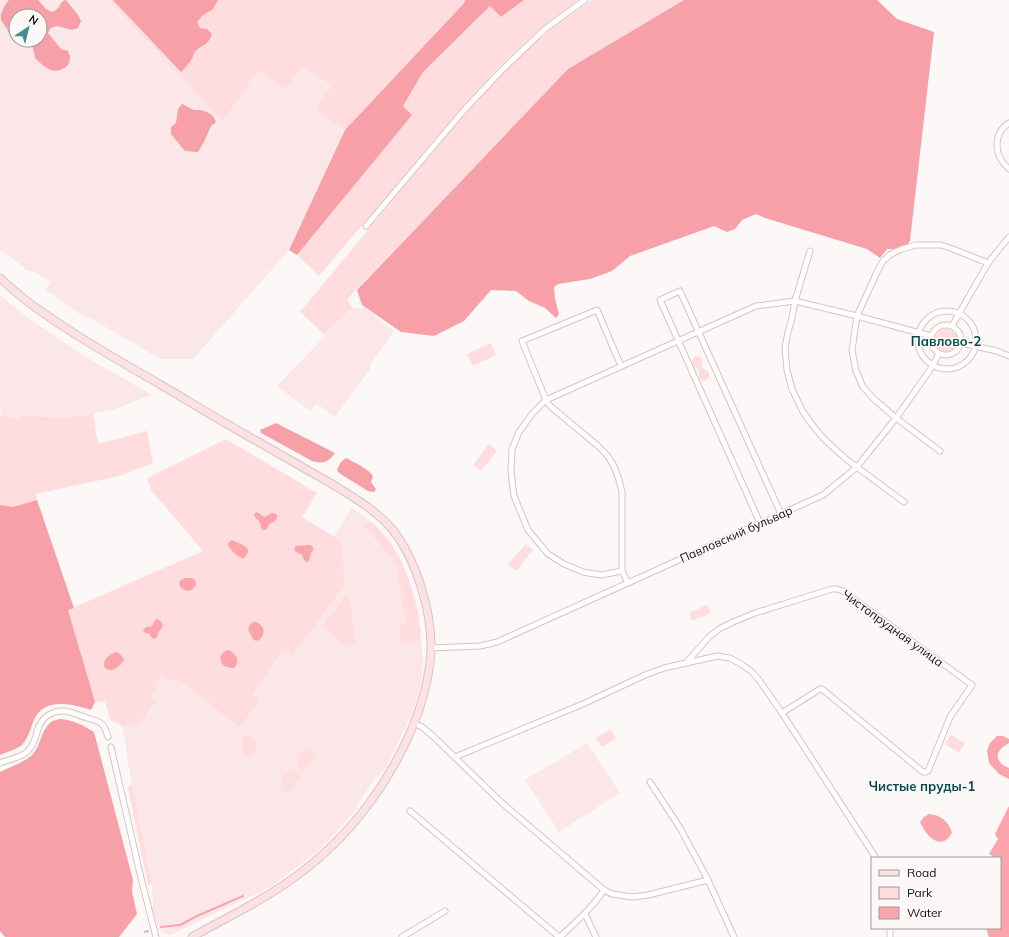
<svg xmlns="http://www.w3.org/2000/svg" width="1009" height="937" font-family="Mulish,sans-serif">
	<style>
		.built { fill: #fce7e8; fill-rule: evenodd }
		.green { fill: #ffdcde }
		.forest { fill: #f7a0a8; fill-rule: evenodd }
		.water { fill: #faa4ab }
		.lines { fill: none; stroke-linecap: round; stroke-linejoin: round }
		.stream { stroke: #faa4ab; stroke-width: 2 }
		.street-casing { stroke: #dbc2c3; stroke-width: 7 }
		.secondary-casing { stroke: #dbc2c3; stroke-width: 9 }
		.street { stroke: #fff; stroke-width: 5 }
		.secondary { stroke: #fce2e5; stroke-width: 7 }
		.labels { text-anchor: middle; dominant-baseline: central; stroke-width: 3.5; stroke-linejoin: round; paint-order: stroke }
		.street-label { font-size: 12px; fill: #160d0e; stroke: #fdf8f8 }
		.neighbourhood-label { font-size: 13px; font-weight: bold; fill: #084a4c; stroke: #fdf8f8 }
	</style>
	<rect width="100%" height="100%" fill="#fdf8f8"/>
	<!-- built -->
	<g class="built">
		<path d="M 0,0 L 109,0 L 223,120 L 258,70 L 302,66 L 331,85 L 315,109 L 345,130 L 289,250 L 193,359 L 160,359 L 89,317 L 87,319 L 46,290 L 51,282 L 33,271 L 32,272 L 28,270 L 27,271 L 24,269 L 24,267 L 0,250 ZM 16,16 L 40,16 L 40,40 L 16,40 Z"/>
		<polygon points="0,295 27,317 81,354 152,395 112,410 93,414 62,418 21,415 19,419 3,416 0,410"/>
		<polygon points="352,308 365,308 394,331 369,366 371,368 335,417 316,403 310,411 277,386"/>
		<polygon points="352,507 376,526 389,540 402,562 410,583 418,610 421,634 423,661 422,677 418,695 412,713 398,743 386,768 374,780 363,796 354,812 334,835 319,850 292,871 267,889 215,913 171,935 163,933 159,930 153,912 152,883 128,763 126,745 122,726 142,723 145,715 150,712 157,702 151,697 155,686 162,676 168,680 180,681 211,705 259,700 251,694 284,650 292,656 341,549 341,541 334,537"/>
		<polygon points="587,743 620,793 559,832 525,780"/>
	</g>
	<!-- green -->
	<g class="green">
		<polygon points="109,0 465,0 464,2 345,130 315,109 331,85 302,66 286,89 258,70 223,121"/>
		<polygon points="524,0 578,0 542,27 498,68 463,106 319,276 297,255 412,115 403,106 423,72 490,6 501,17"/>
		<path d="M 592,0 L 684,0 L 568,69 L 347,299 L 352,308 L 325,335 L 300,312 C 341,263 381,214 422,165 C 472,105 525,42 592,0 Z"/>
		<circle cx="946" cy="341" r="12"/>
		<polygon points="491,343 496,355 473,366 467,354"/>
		<path d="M 695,356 L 699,356 L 702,359 C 704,366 698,366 708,371 C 710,374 710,378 706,380 L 702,381 L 699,378 L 699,372 L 697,368 L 693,366 L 692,362 L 693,358 Z"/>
		<polygon points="93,414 98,444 147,431 153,463 119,476 36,494 37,500 13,507 0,505 0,415 19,419 21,415 62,418"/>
		<path d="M 226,439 L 317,493 L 302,517 L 341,541 L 345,584 L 292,656 L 283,650 L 252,694 L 259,700 L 241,726 L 238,726 L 180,681 L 168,680 L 162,676 L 155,685 L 157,688 L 151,697 L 157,701 C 152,709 145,714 142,723 L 122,726 L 110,720 L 105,701 L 95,702 L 68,610 L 203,551 L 151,490 L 147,478 Z"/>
		<polygon points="489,444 497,451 481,471 473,465"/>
		<path d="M 370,522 C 375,524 378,528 381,532 C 404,556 414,590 419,622 C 420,627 422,635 419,640 C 414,645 407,644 401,644 L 400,627 L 406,622 L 396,564 L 364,525 Z"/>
		<polygon points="526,544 533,550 516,571 508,564"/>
		<polygon points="346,596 348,597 350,599 355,638 355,642 350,645 345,644 326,630 324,627 325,623"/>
		<polygon points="707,605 711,613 692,621 689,613"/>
		<polygon points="610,729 616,738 602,747 596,738"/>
		<polygon points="246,734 258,743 255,749 254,756 248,757 244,754 242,740"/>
		<polygon points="951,735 965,743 959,753 945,744"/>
		<polygon points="310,749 317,754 304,771 296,765 299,760 300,752 305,751 308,752"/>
		<polygon points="293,769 301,775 288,794 282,790 284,787 282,776 289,773"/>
		<polygon points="132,783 152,883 148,885 128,788"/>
	</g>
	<!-- forest -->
	<g class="forest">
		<path d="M 9,0 L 38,0 L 46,9 L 52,12 C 53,11 55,11 57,9 C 61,6 60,1 66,0 L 78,15 L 81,21 L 78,28 L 72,30 L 57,26 L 51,28 L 48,33 L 61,49 L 68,51 C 68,53 70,55 70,57 C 71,67 59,73 51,70 C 45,68 39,62 35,58 L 34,52 L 32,45 L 26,42 L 13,40 C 10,36 9,33 7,29 C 5,26 3,23 1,20 C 0,13 4,6 9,0 ZM 16,16 L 40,16 L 40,40 L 16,40 Z"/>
		<path d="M 113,0 L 218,0 L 212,10 L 206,13 L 201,17 L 197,22 L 200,28 L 207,29 L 212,34 C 207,48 202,43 195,52 C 193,54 193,58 191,60 C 188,65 184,69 181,72 Z"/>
		<polygon points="465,0 524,0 501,17 490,6 423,72 403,106 412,115 297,255 289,250 345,130 464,3"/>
		<polygon points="684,0 877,0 897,19 934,32 910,240 907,247 896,249 887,249 880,258 867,249 765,218 756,214 742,220 735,229 727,232 714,226 630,256 612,271 590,279 558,284 554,287 555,299 559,314 556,318 545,308 529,301 516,291 491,290 464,321 434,336 401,332 362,305 357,290 568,69"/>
		<polygon points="182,104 194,110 200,110 207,112 213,116 216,122 211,126 204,142 198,152 185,151 171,134 171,127 176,123 178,109"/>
		<path d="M 276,423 L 335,453 C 327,463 324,464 312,461 L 261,433 L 260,430 Z"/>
		<path d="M 346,458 C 355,463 366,467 373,476 L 371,482 L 376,489 L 374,492 L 368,491 L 339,473 L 337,470 C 339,465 341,461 346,458 Z"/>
		<path d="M 37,500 L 74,608 L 68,610 L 95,702 L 91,710 C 72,704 44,697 34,720 C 31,727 28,739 22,745 C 19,748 5,753 0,755 L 0,505 L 13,507 Z"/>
		<path d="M 60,719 C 73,720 83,725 94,732 L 133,880 L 132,892 L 137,914 L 119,937 L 5,937 L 0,931 L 0,772 C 10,767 22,763 31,756 C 41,747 40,731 51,722 C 53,720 57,720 60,719 Z"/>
	</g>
	<!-- water -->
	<g class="water">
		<path d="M 257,512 L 264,517 C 270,516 271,510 277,515 L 277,518 L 275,521 L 269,524 L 268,527 L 266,530 L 264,530 L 261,528 L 260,522 L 254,516 L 255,513 Z"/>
		<path d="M 232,540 C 239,544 256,547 244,558 C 237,558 232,551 228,545 L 229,542 Z"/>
		<polygon points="309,545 312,546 314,549 311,553 309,561 307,562 304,560 302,555 296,552 294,549 296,546"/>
		<path d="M 185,578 L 192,578 L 195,580 L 196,585 L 192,590 C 186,592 180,589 179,583 L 181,580 Z"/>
		<polygon points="156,619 161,621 163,626 158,633 157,637 154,639 151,637 150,634 146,633 143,631 144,629 146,627 151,627"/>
		<path d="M 255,622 C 265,624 266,634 259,640 L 256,641 L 253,639 L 248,629 L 251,623 Z"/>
		<path d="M 229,650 C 236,655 241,660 234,668 L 230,668 L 224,666 C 218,659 220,652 229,650 Z"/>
		<path d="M 117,652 L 123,657 L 124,660 C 108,683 92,660 117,652 Z"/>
		<path d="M 997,736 L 1003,736 L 1009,739 L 1009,743 C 995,750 993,762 1009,768 L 1009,779 L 999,774 L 989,763 L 987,751 L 990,743 Z"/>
		<polygon points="1009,806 1009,937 989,937 986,928 1000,928 1000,858 992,858 993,856 989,854 998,839 995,834"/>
		<path d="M 929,814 C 941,815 949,822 952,833 C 941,852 926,836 920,822 L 924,817 Z"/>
	</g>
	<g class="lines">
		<!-- stream -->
		<g class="stream">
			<polyline points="161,927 180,925 197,916 243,896"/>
			<polyline points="145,932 148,931"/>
		</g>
		<defs>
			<g id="street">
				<path d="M 1009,123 C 992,134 994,156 1009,169"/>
				<polyline points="366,226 465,109 501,71 545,29 575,7 585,0"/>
				<polyline points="810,251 795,301 792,318 788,332 785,348 787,370 792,389 802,410 813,426 824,439 846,459 904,502"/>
				<circle cx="947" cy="340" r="29"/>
				<circle cx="946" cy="340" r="15"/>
				<polyline points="952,326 988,263 1009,237"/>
				<polyline points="961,343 997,351 1009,356"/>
				<polyline points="621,366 597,310 522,341 546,400 549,405 598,446 607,455 614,466 619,480 622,492 622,571 628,583"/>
				<polyline points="940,451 896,418 875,400 863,387 856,371 852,350 857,316 877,272 883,261 891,254 902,249 916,245 941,245 953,249 988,263"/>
				<polyline points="760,523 660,300 680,291 781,514"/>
				<polyline points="622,571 601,575 583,572 564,564 548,554 528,530 514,496 511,472 512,449 519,432 532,414 546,400 756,306 795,301 857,316 931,336"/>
				<polyline points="431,648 480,646 497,642 712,545 823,495 857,467 896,418 930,370 939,354"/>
				<polyline points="686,663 709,637 719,629 733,622 755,613 832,589 837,589 843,591 972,685 950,717 928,771 926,772 923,772 822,689 820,689 782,713"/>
				<polyline points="414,723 422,727 434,737 501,802 604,890 612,894 632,897 648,895 708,880 734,937"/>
				<polyline points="111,747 141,878 156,937"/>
				<polyline points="455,757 583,704 645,675 664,668 717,656 730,658 741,664 751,671 759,680 782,713 876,858"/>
				<path d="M 0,763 C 9,759 21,758 28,751 C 35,744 36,734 39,726 C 41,722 44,718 47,716 C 60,706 73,713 87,718 C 102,723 103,721 108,737"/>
				<polyline points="650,782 680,828 708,880"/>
				<polyline points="410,811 559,937"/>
				<polyline points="585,914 596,937"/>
				<polyline points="402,937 445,911"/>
				<path d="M 560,937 C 576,922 592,908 604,890"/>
				<polyline points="890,937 890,928"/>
			</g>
			<path id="secondary" d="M 0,278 C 11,288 22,298 35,307 C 75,336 118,360 161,385 C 195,405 229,426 264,445 C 288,459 313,473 337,487 C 356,499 377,511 392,529 C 416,559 432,611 431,650 C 430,671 425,693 418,713 C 395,776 353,834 299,874 C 266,899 228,917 192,937"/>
		</defs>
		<!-- street casing -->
		<use href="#street" class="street-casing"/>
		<!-- secondary casing -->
		<use href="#secondary" class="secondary-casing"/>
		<!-- street -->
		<use href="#street" class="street"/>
		<!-- secondary -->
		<use href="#secondary" class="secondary"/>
	</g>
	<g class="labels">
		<!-- street labels -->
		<g class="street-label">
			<text transform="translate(736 534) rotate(-24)">Павловский бульвар</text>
			<text transform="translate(893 628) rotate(36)">Чистопрудная улица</text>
		</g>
		<!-- neighbourhood labels -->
		<g class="neighbourhood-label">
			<text x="946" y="341">Павлово-2</text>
			<text x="922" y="786">Чистые пруды-1</text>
		</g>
	</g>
	<!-- legend -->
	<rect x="871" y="857" width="130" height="72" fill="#fdf8f8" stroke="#a19a9a"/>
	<rect x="879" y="870" width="20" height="6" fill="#fce2e5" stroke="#a19a9a"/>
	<text x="907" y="877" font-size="12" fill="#160d0e">Road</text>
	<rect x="879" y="887" width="20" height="12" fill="#ffdcde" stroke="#a19a9a"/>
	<text x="907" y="897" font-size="12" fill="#160d0e">Park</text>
	<rect x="879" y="907" width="20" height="12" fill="#faa4ab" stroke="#a19a9a"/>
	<text x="907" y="917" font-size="12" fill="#160d0e">Water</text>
	<!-- north arrow -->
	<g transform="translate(28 28) rotate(35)"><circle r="19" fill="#fdf8f8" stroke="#a19a9a"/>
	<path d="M0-3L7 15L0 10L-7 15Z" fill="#448c8f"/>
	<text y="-6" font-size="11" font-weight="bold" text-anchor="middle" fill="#160d0e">N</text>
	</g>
</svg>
